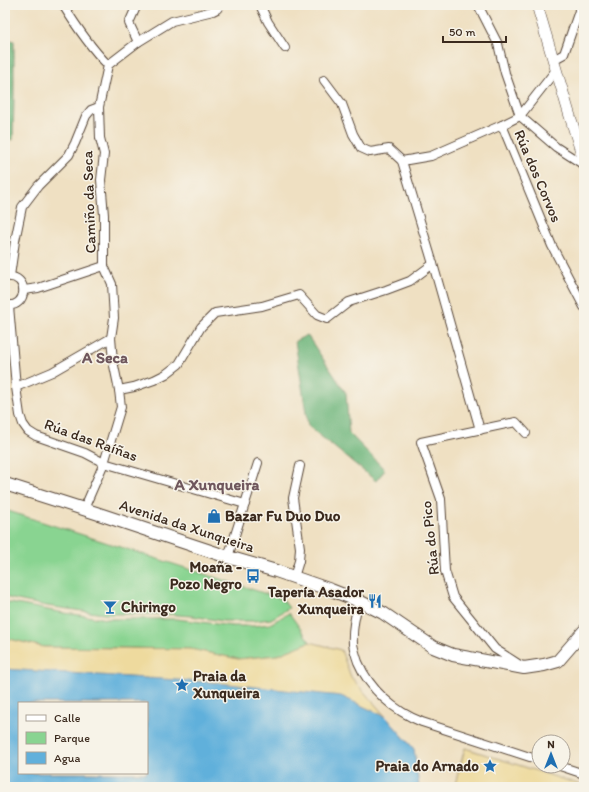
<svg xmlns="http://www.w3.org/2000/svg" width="589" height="792" font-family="Itim,sans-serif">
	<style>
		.green { fill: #89d491; stroke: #627f58 }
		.forest { fill: #6eb67b; stroke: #54704c }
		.sand { fill: #eeda9e; stroke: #94825e }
		.water { fill: #61b0db; stroke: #4e6d7c; fill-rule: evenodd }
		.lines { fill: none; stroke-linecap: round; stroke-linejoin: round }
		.street-casing { stroke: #564537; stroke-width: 10 }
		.secondary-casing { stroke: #564537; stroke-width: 12 }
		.primary-casing { stroke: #564537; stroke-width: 14 }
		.street { stroke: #fff; stroke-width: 8 }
		.secondary { stroke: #fff; stroke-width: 11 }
		.primary { stroke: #fff; stroke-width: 12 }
		.labels { text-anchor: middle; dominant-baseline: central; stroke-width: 3; stroke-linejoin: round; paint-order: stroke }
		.street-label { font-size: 15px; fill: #3b2a1e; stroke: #f7f3e8 }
		.poi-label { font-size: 15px; font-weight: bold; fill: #3b2a1e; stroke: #f7f3e8; text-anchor: start }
		.neighbourhood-label { font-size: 16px; font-weight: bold; fill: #6f575d; stroke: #f7f3e8 }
	</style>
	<rect width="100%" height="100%" fill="#f7f3e8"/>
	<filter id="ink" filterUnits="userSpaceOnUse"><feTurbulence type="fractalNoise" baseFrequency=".025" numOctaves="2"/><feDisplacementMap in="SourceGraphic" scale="8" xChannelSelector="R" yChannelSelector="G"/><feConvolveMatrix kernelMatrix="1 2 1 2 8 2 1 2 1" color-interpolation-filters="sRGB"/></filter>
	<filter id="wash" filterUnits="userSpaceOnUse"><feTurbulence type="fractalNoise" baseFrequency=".012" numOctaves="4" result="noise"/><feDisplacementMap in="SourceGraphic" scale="16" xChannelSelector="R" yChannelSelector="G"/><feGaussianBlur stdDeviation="0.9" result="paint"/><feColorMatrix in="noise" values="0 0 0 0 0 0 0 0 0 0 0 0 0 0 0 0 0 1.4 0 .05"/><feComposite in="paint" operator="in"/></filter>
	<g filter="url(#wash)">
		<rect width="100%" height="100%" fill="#efe0c2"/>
		<!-- green -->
		<g class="green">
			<polygon points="5,510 276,597 283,600 289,608 271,619 253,621 223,621 192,616 164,614 104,614 47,606 17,600 5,597"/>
			<polygon points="5,602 64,613 107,619 177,619 232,626 254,626 270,624 289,613 310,642 278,655 238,659 190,649 43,647 5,638"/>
		</g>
		<!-- forest -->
		<g class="forest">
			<polygon points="5,38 14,41 14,98 13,140 5,139"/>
			<polygon points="307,335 346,393 349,433 385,470 376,481 308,426 295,341"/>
		</g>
		<!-- sand -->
		<g class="sand">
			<polygon points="5,638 43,647 190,649 238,659 278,655 310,642 341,650 351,677 386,717 225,705 147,703 5,694"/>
			<polygon points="465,748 584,786 584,787 468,787 455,784"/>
		</g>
		<!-- water -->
		<path class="water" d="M 5,669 L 209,682 L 341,696 L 386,717 L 414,749 L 419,787 L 5,787 ZM 19,703 L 147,703 L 147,773 L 19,773 Z"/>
	</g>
	<g filter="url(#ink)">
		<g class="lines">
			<defs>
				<g id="street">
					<path d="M 63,5 C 76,26 91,48 108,65"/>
					<polyline points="137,5 129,23 138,42"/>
					<polyline points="260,5 268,22 285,48"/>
					<polyline points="478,5 498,44 505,73 520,116"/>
					<polyline points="553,60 564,54 581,5"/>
					<polyline points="324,80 342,104 353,134 361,148 370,152 389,149 402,161 433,264 480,430"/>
					<polyline points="520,116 556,70"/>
					<polyline points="402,161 431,156 502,125"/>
					<polyline points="584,165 556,147 520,116 502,125 552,246 584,307"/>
					<polyline points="10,276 15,241 22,207 38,186 69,155 75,143 86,116 91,110 99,107"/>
					<path d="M 6,277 C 30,274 28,309 6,305"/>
					<polyline points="24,290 38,288 104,266"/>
					<polyline points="9,306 16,387 20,415 23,424 28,431 36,436 85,453 104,463 245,504"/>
					<polyline points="16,387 52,372 111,338"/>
					<polyline points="119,390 134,387 154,380 166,374 179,364 201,327 215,313 262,306 299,295 317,315 327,319 349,302 386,290 410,281 433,264"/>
					<polyline points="84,509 104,463 121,407 119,390 113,361 111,338 114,318 112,284 104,266 104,215 101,180 104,154 100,138 99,107 108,65 138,42 172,21 213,11 217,9 220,5"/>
					<polyline points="228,557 258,463"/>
					<polyline points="294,577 299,561 300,548 293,498 300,466"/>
					<path d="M 359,601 C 355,615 352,630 353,644 C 354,650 356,656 358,662 C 370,690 394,711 422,722 L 539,760"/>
					<polyline points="520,665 495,649 453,597 445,571 441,499 421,442 516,422 526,433"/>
					<polyline points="560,766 584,774"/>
				</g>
				<polyline id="secondary" points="537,5 569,113 584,161"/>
				<polyline id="primary" points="5,484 96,513 228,557 276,571 331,590 359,601 383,613 433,647 453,655 524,668 544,665 558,661 584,631"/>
			</defs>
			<!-- street casing -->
			<use href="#street" class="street-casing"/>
			<!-- secondary casing -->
			<use href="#secondary" class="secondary-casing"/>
			<!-- primary casing -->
			<use href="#primary" class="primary-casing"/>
			<!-- street -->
			<use href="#street" class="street"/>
			<!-- secondary -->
			<use href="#secondary" class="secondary"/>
			<!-- primary -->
			<use href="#primary" class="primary"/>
		</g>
	</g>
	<!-- icons -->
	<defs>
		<symbol id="shop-bare" viewBox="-9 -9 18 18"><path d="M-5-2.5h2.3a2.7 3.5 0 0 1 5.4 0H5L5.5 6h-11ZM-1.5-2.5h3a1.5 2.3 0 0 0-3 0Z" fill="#1f6fb2" stroke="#f7f3e8" stroke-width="2.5" paint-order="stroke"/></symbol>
		<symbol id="bus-bare" viewBox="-9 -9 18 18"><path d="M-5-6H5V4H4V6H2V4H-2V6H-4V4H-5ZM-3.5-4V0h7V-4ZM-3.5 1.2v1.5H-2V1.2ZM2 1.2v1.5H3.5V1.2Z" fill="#1f6fb2" stroke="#f7f3e8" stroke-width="2.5" paint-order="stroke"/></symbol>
		<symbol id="restaurant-bare" viewBox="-9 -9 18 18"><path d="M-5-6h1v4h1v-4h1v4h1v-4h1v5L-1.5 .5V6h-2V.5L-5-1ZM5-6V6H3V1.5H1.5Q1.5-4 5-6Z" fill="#1f6fb2" stroke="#f7f3e8" stroke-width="2.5" paint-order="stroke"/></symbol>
		<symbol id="bar-bare" viewBox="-9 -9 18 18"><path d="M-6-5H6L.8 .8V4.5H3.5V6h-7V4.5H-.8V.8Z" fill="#1f6fb2" stroke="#f7f3e8" stroke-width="2.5" paint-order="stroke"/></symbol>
		<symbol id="sight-bare" viewBox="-9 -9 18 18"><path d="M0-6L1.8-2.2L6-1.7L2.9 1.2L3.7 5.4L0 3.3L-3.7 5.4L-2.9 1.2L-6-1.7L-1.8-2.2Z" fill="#1f6fb2" stroke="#f7f3e8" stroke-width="2.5" paint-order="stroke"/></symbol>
	</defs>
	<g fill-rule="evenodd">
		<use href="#shop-bare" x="204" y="506" width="20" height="20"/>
		<use href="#bus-bare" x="243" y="566" width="20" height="20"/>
		<use href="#restaurant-bare" x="365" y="591" width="20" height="20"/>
		<use href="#bar-bare" x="100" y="597" width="20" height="20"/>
		<use href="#sight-bare" x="172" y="675" width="20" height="20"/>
		<use href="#sight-bare" x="480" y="756" width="20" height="20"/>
	</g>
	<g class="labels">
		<!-- street labels -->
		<g class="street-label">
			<text transform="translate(538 176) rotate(67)">Rúa dos Corvos</text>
			<text transform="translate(89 202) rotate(-92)">Camiño da Seca</text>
			<text transform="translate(91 440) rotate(20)">Rúa das Raíñas</text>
			<text transform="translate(187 526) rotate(18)">Avenida da Xunqueira</text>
			<text transform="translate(430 538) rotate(-96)">Rúa do Pico</text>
		</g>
		<!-- poi labels -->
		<g class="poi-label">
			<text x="225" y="516">Bazar Fu Duo Duo</text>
			<text x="242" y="567" text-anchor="end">Moaña -<tspan x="242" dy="17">Pozo Negro</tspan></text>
			<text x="364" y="592" text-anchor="end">Tapería Asador<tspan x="364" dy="17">Xunqueira</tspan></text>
			<text x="121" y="607">Chiringo</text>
			<text x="193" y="676">Praia da<tspan x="193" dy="17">Xunqueira</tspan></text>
			<text x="479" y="766" text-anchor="end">Praia do Arnado</text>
		</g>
		<!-- neighbourhood labels -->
		<g class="neighbourhood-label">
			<text x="105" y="357">A Seca</text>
			<text x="217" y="484">A Xunqueira</text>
		</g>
	</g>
	<!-- margin -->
	<rect width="589" height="792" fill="none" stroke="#f7f3e8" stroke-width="20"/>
	<!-- legend -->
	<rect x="18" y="702" width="130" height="72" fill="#f7f3e8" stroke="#aca397"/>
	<rect x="26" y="715" width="20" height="6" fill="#ffffff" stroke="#aca397"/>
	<text x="54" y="722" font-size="12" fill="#3b2a1e">Calle</text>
	<rect x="26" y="732" width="20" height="12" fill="#89d491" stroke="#aca397"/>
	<text x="54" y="742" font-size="12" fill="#3b2a1e">Parque</text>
	<rect x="26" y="752" width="20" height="12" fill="#61b0db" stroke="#aca397"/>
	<text x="54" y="762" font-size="12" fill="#3b2a1e">Agua</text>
	<!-- north arrow -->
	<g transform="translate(551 754)"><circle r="19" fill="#f7f3e8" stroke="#aca397"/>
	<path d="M0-3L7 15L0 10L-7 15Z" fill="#1f6fb2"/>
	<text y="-6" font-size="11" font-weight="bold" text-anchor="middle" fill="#3b2a1e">N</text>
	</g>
	<!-- scale -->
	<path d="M443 36v6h63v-6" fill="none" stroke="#3b2a1e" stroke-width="2"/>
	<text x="449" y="36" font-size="12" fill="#3b2a1e" stroke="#f7f3e8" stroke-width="3" paint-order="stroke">50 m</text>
</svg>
